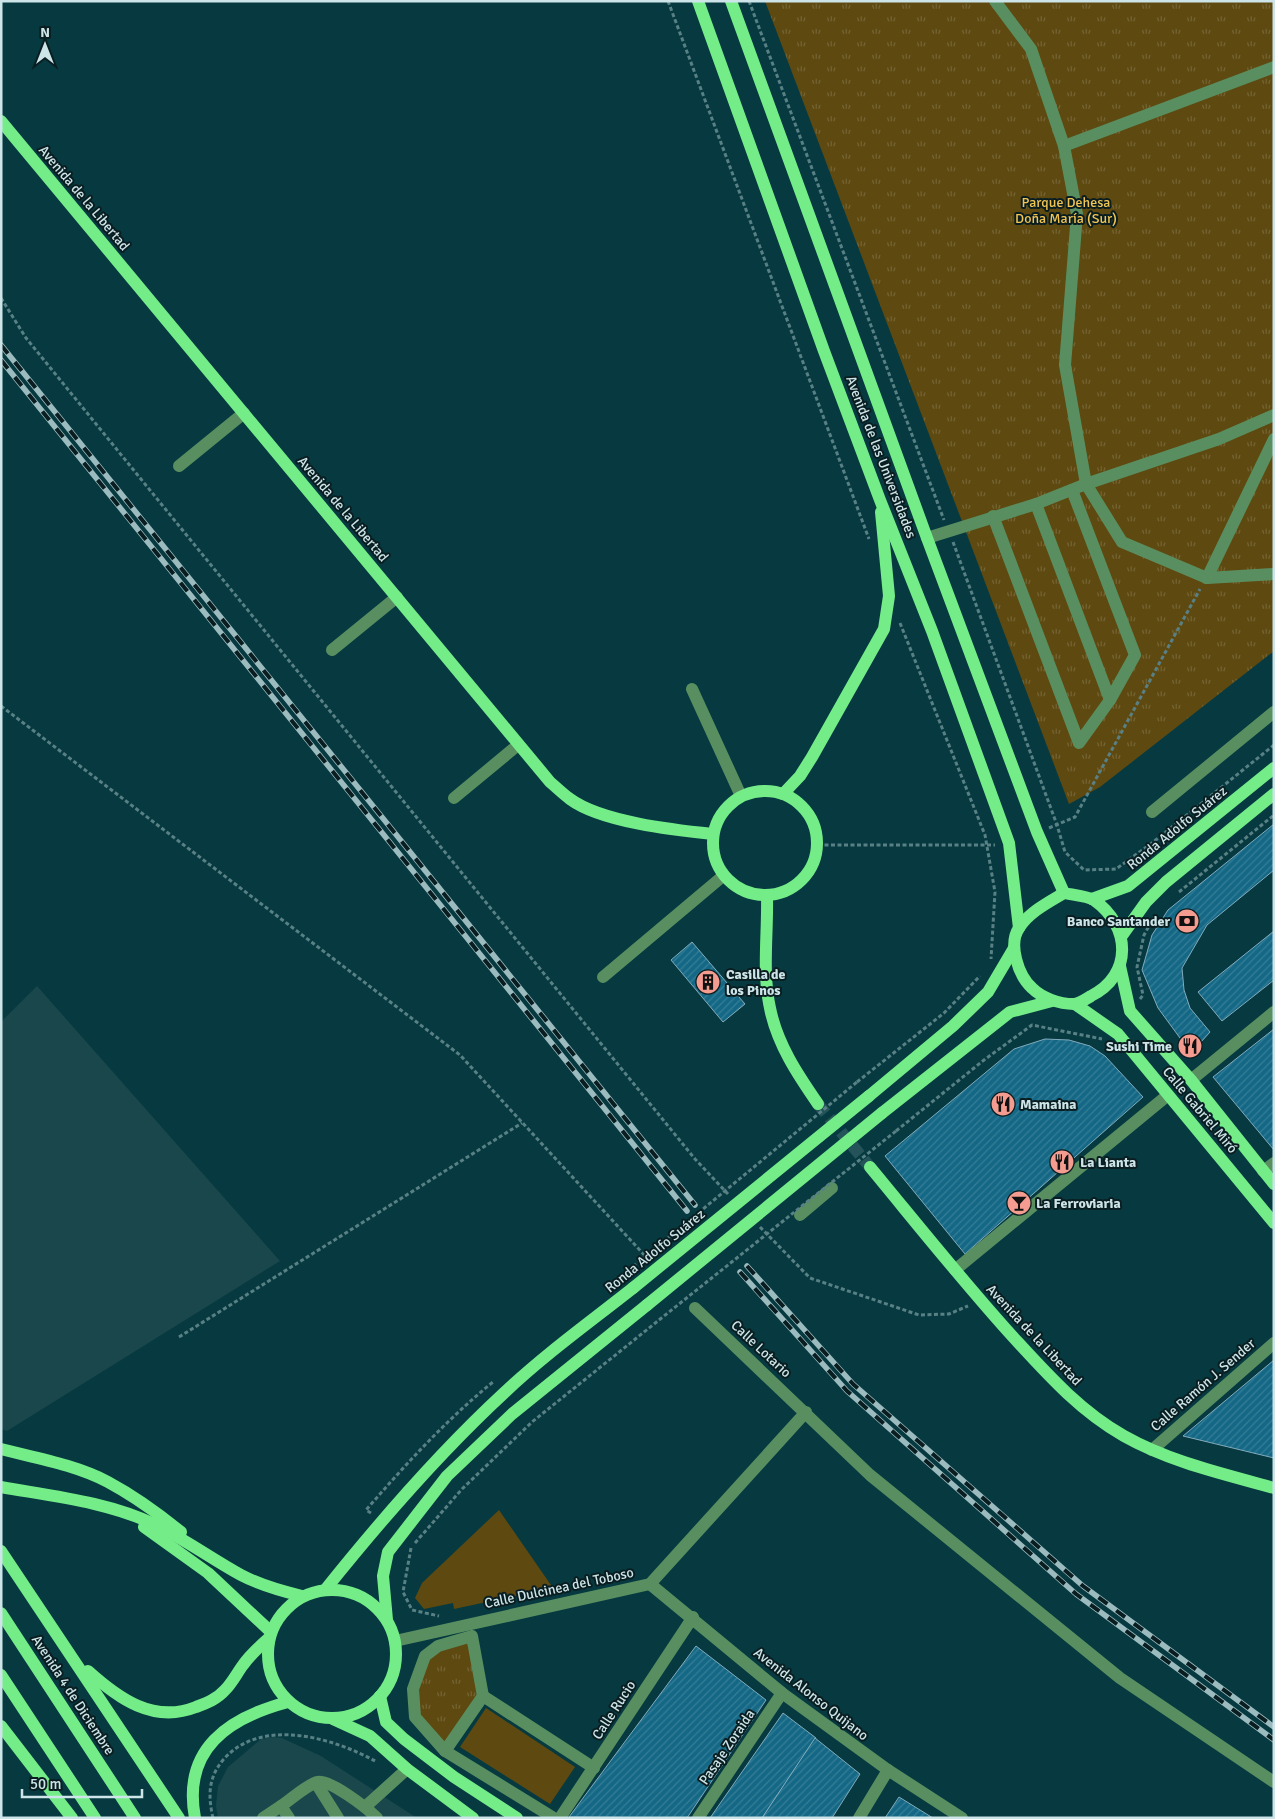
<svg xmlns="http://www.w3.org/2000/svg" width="1275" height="1819" font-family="Signika,sans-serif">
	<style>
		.built { fill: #19474c }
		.green { fill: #5e4910 }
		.park { fill: url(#park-tufts) }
		.building { fill: url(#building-hatch); stroke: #82abbd }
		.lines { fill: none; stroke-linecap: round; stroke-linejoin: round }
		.major-tunnel { stroke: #245459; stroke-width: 12; stroke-dasharray: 12 6; stroke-linecap: butt }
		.path { stroke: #588085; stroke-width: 3; stroke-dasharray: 4 2.5; stroke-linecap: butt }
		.minor { stroke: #598f60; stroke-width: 12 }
		.major { stroke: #74ec88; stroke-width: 12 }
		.rail-casing { stroke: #9cbbbf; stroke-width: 5.5 }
		.rail { stroke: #0a1e21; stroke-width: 4; stroke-dasharray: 11; stroke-linecap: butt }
		.path-bridge { stroke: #588085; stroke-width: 3; stroke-dasharray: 4 2.5; stroke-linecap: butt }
		.major-bridge { stroke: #74ec88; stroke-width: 12 }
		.labels { text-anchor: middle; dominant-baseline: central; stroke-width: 4; stroke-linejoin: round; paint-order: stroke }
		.street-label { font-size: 14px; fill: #cde5e8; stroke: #0a1e21 }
		.park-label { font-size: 14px; fill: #f2c552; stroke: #0a1e21 }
		.poi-label { font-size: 14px; font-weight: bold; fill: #cde5e8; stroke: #0a1e21; text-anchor: start }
	</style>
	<defs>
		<pattern id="park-tufts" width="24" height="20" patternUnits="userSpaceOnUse" patternTransform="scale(1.25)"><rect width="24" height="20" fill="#5e4910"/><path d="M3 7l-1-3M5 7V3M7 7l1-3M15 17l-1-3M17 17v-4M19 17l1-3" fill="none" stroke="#746333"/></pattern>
		<pattern id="building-hatch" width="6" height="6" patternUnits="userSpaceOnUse" patternTransform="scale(1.25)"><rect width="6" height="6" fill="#146885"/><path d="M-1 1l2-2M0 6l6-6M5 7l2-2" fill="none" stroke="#357d96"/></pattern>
	</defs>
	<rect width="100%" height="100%" fill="#063a40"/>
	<!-- built -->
	<g class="built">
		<polygon points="37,986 280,1261 7,1431 1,1429 1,1022"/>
		<polygon points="273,1737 282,1738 321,1756 417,1818 218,1818 216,1806 218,1786 228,1767 261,1739"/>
	</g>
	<!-- green -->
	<g class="green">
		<polygon points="499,1510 553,1588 454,1609 453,1603 424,1609 415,1598 422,1583"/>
		<polygon points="486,1708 575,1767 550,1804 460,1747"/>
	</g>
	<!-- park -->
	<g class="park">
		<polygon points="765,1 1274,1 1274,651 1100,787 1069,804"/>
		<polygon points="472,1636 483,1696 445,1751 415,1717 413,1689 425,1656"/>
	</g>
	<!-- building -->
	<g class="building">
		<polygon points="1274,824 1274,870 1207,925 1182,968 1184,990 1190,1008 1210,1032 1191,1053 1158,1008 1142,970 1152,935 1168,910"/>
		<polygon points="1274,931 1274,980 1222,1021 1198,992"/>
		<polygon points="692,942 745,1004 723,1022 671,960"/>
		<polygon points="1274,1029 1274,1150 1213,1077"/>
		<polygon points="1045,1039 1069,1040 1090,1046 1105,1056 1143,1097 965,1254 885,1156 1014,1049"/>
		<polygon points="1274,1360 1274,1458 1183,1436"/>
		<polygon points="696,1646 766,1700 687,1818 569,1817"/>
		<polygon points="783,1713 816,1738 762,1818 710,1818"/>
		<polygon points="815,1738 860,1774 832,1818 762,1818"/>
		<polygon points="899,1797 933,1818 885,1818"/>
	</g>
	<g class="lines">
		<!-- major-tunnel -->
		<polyline class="major-tunnel" points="818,1104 870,1167"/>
		<!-- path -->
		<g class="path">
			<polyline points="668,1 869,539"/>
			<polyline points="749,1 944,520"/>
			<polyline points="1,298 26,338 695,1159 728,1194"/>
			<polyline points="953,542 1057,825 1065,852 1084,870 1116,869 1152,843 1274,745"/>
			<polyline points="900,623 985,835 995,892 991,959"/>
			<polyline points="1,706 460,1055 648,1259"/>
			<polyline points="1049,828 1075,817 1200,589"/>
			<polyline points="818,845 995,845"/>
			<polyline points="1179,892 1274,815"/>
			<polyline points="1140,999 1143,995 1137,967 1144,935 1154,917"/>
			<polyline points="857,1082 944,1013 980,976"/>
			<polyline points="896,1131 984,1060 1032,1025 1102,1039"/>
			<polyline points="760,1227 810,1278 919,1315 949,1314 968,1306"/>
			<polyline points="610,1286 623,1275"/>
			<polyline points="179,1337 522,1123"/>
			<path d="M 371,1513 L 366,1510 C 406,1464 446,1420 493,1382"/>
			<polyline points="415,1543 462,1489 532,1422 659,1320"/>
			<polyline points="411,1548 403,1592 412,1610 439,1616"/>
			<path d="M 213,1818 C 208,1796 208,1778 223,1760 C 261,1716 334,1738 377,1762"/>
		</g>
		<!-- minor -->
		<g class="minor">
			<polyline points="995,1 1031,49 1064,146 1077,214 1065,365 1086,484 1122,542 1207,578 1274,439"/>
			<polyline points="1064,146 1274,67"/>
			<polyline points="179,466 244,413"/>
			<polyline points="1036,504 1110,700"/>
			<polyline points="993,516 1079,743 1110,700 1135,655 1072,490"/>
			<polyline points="927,538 1036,504 1086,484 1219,439 1274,415"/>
			<polyline points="1207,578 1274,574"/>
			<polyline points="332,650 397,597"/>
			<polyline points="692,689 741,796"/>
			<polyline points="454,798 518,745"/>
			<polyline points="1152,812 1274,712"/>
			<polyline points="603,977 723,876"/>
			<polyline points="1191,1080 1274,1012"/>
			<polyline points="1263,1171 1274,1163"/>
			<polyline points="800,1215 832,1188"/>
			<polyline points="955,1270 1168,1095"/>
			<polyline points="695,1308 870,1475 1120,1678 1274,1782"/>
			<polyline points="1152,1450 1274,1343"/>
			<polyline points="650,1584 782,1693 888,1770 962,1818"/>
			<polyline points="395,1641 650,1584 806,1412"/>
			<polyline points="483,1696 472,1636 438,1646 425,1656 413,1689 415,1717 445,1751 554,1818"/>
			<polyline points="445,1751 483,1696 594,1768"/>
			<polyline points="316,1783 338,1818"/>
			<path d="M 281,1806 C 292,1799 305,1786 317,1782 C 330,1779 367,1808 377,1818"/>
			<polyline points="365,1807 407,1769"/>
			<polyline points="263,1818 281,1806 289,1818"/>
			<polyline points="560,1818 693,1617"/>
			<polyline points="698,1818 782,1693"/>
			<polyline points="859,1818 888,1770"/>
		</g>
		<!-- major -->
		<g class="major">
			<polyline points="698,1 824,351 880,500 932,631 1009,843 1019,928"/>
			<polyline points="731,1 927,538 1037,832 1064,893"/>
			<path d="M 1,121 L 550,782 C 556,787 563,794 570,799 C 601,822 674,830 713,834"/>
			<circle cx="765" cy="843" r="52"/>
			<polyline points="783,794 800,776 812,757 884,629 889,596 881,512"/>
			<path d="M 1064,893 C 1073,895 1087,896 1094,900 C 1131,926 1133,975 1091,996 C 1086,999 1079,1004 1074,1004 C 1059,1004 1042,998 1032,988 C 1018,975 1008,944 1019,928 C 1029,912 1049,902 1064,893 Z"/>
			<path d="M 767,896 C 768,933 762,972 770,1008 C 777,1044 798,1075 818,1104"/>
			<polyline points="1092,899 1128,886 1274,768"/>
			<polyline points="1121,937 1146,902 1166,882 1274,794"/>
			<polyline points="1120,966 1130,1011 1191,1080 1274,1184"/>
			<polyline points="1075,1004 1118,1034 1274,1223"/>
			<polyline points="869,1096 953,1026 988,992 1014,948"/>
			<polyline points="882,1113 1010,1012 1052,1001"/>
			<path d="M 870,1167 C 918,1225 964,1283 1014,1338 C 1048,1375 1080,1411 1124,1436 C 1170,1462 1224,1474 1274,1488"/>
			<path d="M 1,1449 C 36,1458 76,1465 108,1482 C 134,1496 159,1514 181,1532"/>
			<path d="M 1,1487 C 52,1496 109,1502 156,1525 C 186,1540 212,1559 241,1575 C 260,1585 281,1591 302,1596"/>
			<polyline points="144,1527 208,1573 271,1632"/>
			<polyline points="1,1551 179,1818"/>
			<circle cx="332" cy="1654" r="64"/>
			<path d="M 325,1590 C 381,1520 438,1454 504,1393 C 544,1355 590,1322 633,1288"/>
			<polyline points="1,1613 135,1818"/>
			<polyline points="387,1620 383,1576 388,1552 447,1476 512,1414 647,1305"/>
			<path d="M 88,1671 C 118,1698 153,1724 196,1707 C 207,1703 217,1699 225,1690 C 232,1683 237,1673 243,1665 C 250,1655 260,1646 269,1638"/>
			<polyline points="1,1675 95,1818"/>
			<polyline points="380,1696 386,1722 404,1739 454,1777 517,1818"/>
			<polyline points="333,1719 370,1736 407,1769 473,1818"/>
			<polyline points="1,1726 72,1818"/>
			<path d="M 195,1818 C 182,1749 228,1718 288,1702"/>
		</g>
		<defs>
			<g id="rail">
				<polyline points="1,345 695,1205"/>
				<polyline points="1,360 687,1211"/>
				<polyline points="747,1266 853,1384 1083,1586 1274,1727"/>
				<polyline points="740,1272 847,1391 1076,1594 1274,1740"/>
			</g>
		</defs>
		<!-- rail casing -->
		<use href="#rail" class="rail-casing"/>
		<!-- rail -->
		<use href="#rail" class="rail"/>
		<!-- path-bridge -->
		<g class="path-bridge">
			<polyline points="623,1275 857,1082"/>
			<polyline points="659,1320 896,1131"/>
		</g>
		<!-- major-bridge -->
		<g class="major-bridge">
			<polyline points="633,1288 869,1096"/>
			<polyline points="647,1305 882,1113"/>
		</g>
	</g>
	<!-- icons -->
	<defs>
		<symbol id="bank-disc" viewBox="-11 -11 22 22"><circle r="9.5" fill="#f59c91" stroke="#0a1e21"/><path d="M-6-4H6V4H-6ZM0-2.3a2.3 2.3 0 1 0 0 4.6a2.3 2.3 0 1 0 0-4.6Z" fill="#111"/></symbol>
		<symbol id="building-disc" viewBox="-11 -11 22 22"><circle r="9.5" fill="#f59c91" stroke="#0a1e21"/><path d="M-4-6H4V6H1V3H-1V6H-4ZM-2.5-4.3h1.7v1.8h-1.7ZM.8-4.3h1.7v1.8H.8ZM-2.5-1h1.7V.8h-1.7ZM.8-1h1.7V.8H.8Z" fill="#111"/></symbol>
		<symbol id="restaurant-disc" viewBox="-11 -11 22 22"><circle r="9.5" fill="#f59c91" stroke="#0a1e21"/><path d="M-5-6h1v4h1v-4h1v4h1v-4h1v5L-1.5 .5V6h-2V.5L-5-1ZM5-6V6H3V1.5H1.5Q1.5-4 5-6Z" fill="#111"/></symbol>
		<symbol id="bar-disc" viewBox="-11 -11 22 22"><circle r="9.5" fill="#f59c91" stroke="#0a1e21"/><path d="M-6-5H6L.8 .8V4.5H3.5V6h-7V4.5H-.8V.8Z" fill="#111"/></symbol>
	</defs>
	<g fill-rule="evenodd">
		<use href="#bank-disc" x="1173" y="907" width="28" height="28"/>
		<use href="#building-disc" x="694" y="968" width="28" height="28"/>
		<use href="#restaurant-disc" x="1176" y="1032" width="28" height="28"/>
		<use href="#restaurant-disc" x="989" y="1090" width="28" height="28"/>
		<use href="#restaurant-disc" x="1048" y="1148" width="28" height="28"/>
		<use href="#bar-disc" x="1005" y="1189" width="28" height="28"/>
	</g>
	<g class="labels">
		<!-- street labels -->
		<g class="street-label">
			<text transform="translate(84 198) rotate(50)">Avenida de la Libertad</text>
			<text transform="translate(881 457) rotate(69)">Avenida de las Universidades</text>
			<text transform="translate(343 509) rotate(50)">Avenida de la Libertad</text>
			<text transform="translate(1177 828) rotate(-39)">Ronda Adolfo Suárez</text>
			<text transform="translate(1200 1110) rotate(50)">Calle Gabriel Miró</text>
			<text transform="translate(655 1251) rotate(-39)">Ronda Adolfo Suárez</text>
			<text transform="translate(1034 1335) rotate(47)">Avenida de la Libertad</text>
			<text transform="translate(761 1349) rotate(43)">Calle Lotario</text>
			<text transform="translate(1203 1385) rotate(-41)">Calle Ramón J. Sender</text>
			<text transform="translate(559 1588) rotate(-12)">Calle Dulcinea del Toboso</text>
			<text transform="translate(811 1694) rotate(38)">Avenida Alonso Quijano</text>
			<text transform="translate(73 1695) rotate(57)">Avenida 4 de Diciembre</text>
			<text transform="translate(614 1710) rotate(-57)">Calle Rucio</text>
			<text transform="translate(727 1747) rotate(-56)">Pasaje Zoraida</text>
		</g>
		<!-- park labels -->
		<g class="park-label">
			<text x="1066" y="202">Parque Dehesa<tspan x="1066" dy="16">Doña María (Sur)</tspan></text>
		</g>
		<!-- poi labels -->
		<g class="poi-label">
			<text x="1170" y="921" text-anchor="end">Banco Santander</text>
			<text x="726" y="974">Casilla de<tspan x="726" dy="16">los Pinos</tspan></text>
			<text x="1172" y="1046" text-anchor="end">Sushi Time</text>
			<text x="1020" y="1104">Mamaina</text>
			<text x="1080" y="1162">La Lianta</text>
			<text x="1036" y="1203">La Ferroviaria</text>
		</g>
	</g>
	<!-- border -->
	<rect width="1275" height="1819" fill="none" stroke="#cde5e8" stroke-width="5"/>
	<!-- north arrow -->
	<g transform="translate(45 45)" stroke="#0a1e21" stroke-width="4" paint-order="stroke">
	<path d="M0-4L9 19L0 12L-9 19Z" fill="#cde5e8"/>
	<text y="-8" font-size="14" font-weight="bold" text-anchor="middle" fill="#cde5e8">N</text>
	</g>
	<!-- scale -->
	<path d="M22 1789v8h120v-8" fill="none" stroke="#cde5e8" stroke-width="2.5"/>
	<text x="30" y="1789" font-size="15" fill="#cde5e8" stroke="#0a1e21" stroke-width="4" paint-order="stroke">50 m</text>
</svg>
